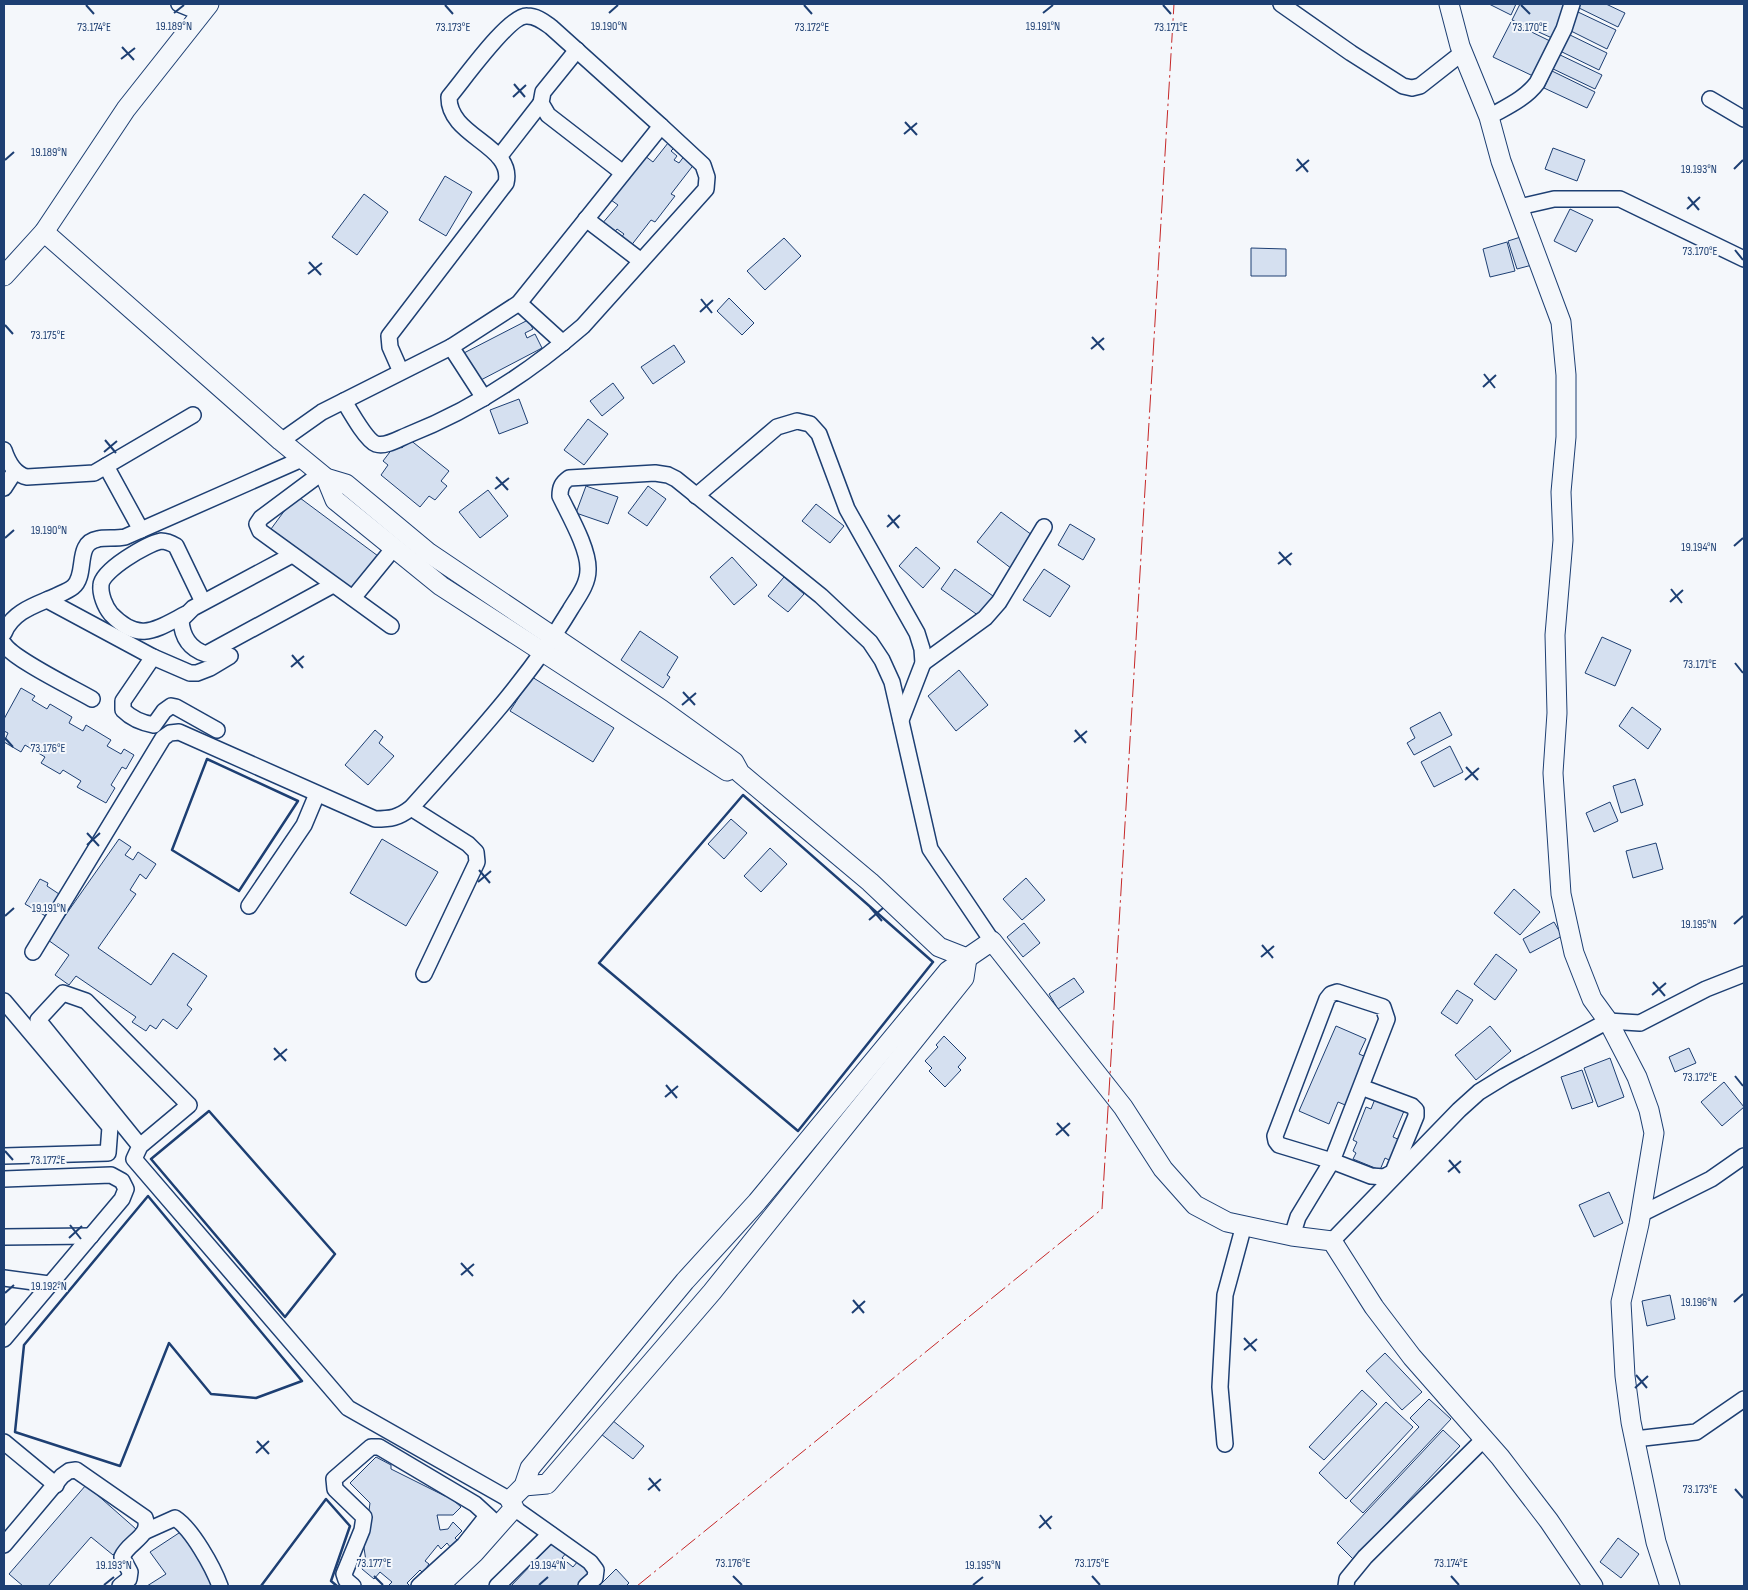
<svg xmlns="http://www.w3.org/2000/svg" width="1748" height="1590" font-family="'Sofia Sans Condensed',sans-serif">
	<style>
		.building { fill: #d5e0f0; stroke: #1d3f73 }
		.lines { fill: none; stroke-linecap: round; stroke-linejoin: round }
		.minor-casing { stroke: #1d3f73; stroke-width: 18 }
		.tertiary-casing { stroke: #1d3f73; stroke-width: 21 }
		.minor { stroke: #f4f7fb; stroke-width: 15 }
		.tertiary { stroke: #f4f7fb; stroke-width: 19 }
		.wall { stroke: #1d3f73; stroke-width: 2.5 }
		.power { stroke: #c62828; stroke-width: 1; stroke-dasharray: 18 4 2.5 4; stroke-linecap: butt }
		.ticks { fill: none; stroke: #1d3f73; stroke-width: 2 }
		.ticks-label { font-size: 12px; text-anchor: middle; fill: #1d3f73; stroke: #f4f7fb; stroke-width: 4; stroke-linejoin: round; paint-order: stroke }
	</style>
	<rect width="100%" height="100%" fill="#f4f7fb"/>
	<!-- building -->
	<g class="building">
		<polygon points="1489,4 1516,4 1511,15"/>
		<polygon points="1520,4 1568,4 1552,38 1512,20"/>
		<polygon points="1579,4 1606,4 1625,13 1618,27 1577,7"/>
		<polygon points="1578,12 1616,30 1607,49 1569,30"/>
		<polygon points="1511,22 1550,41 1533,76 1493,57"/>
		<polygon points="1568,34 1607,53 1599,70 1560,51"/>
		<polygon points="1556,53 1602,75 1595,89 1549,67"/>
		<polygon points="1552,71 1595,92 1587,108 1544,88"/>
		<polygon points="668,143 674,148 671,151 677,156 674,160 679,163 685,155 695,163 671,194 675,196 655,222 651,220 630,247 620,239 624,234 617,229 613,234 601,225 618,205 611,200 645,156 653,162"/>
		<polygon points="1553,148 1585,160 1577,181 1545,169"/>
		<polygon points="445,176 472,192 446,236 419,220"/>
		<polygon points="364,194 388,212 357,255 332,237"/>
		<polygon points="1570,209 1593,220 1576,252 1554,241"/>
		<polygon points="1527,235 1536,264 1517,269 1508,241"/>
		<polygon points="784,238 801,256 765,290 747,271"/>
		<polygon points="1507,242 1515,271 1490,277 1483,249"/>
		<polygon points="1251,248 1286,249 1286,276 1251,276"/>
		<polygon points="729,298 754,323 742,335 717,311"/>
		<polygon points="528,320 533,329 525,333 527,338 535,334 542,348 479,381 462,354"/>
		<polygon points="674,345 685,362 653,384 641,367"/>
		<polygon points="613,383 624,398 602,416 590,401"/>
		<polygon points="519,399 528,423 499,434 490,410"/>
		<polygon points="588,419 608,434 584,465 564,450"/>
		<polygon points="409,439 449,471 441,481 447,486 435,500 429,496 420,507 381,475 388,465 383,461 396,444 402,448"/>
		<polygon points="586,486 618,497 608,524 576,513"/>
		<polygon points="648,486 666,499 647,526 628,513"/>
		<polygon points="488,490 508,516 480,538 459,512"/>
		<polygon points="296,495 378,556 353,589 271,529"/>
		<polygon points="816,504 844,526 830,543 802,521"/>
		<polygon points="1001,512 1036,538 1012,569 977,542"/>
		<polygon points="1070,524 1095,539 1083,560 1058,545"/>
		<polygon points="916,547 940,568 923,588 899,566"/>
		<polygon points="732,557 757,585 734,605 710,577"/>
		<polygon points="955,569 993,596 979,616 941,589"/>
		<polygon points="1044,569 1070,586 1050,617 1023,600"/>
		<polygon points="784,577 804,594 788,612 768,596"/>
		<polygon points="640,631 678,657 667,675 670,677 663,688 621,660"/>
		<polygon points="1602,637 1631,650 1615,686 1585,673"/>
		<polygon points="959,670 988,705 956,731 928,696"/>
		<polygon points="532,677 614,728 593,762 510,711"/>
		<polygon points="21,688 35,696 32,700 47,709 50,704 72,717 69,723 83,731 86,725 111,740 107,746 121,754 124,749 134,755 126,769 122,767 111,785 115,788 106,803 77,787 81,781 63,770 60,774 41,763 45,757 25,745 21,752 4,742 8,733 4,731 4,719"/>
		<polygon points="1632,707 1661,729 1648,749 1619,726"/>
		<polygon points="1440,712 1452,735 1414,755 1407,743 1415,738 1410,728"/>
		<polygon points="375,730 383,737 379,743 394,756 368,785 345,765"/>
		<polygon points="1450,746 1463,772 1434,787 1421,762"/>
		<polygon points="1635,779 1643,805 1621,813 1613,786"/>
		<polygon points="1610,802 1618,821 1594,832 1586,813"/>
		<polygon points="731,819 747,833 724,859 708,844"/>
		<polygon points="119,839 131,847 125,855 133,860 138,852 156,864 146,879 140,874 130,890 136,894 98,948 151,985 173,953 207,976 187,1005 192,1009 177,1029 163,1019 156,1029 150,1025 146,1031 132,1022 136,1017 76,976 69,985 55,975 69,955 48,940"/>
		<polygon points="382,839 438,872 406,926 350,893"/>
		<polygon points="1656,843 1663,869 1633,878 1626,851"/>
		<polygon points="770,848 787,864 761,892 744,876"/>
		<polygon points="1026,878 1045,900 1022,920 1003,899"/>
		<polygon points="40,879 48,883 47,886 62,896 49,918 25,904"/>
		<polygon points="1514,889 1540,912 1520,935 1494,913"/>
		<polygon points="1554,922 1562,936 1530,953 1523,939"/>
		<polygon points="1024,923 1040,943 1023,957 1007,937"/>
		<polygon points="1496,954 1517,970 1495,1000 1474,984"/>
		<polygon points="1074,978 1084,992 1058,1009 1049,994"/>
		<polygon points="1457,990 1473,1000 1457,1024 1441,1013"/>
		<polygon points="1336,1026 1366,1039 1359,1054 1371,1059 1350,1107 1338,1102 1329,1124 1299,1111"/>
		<polygon points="1490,1026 1511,1051 1476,1080 1455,1055"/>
		<polygon points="944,1036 966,1058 958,1067 961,1070 945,1087 929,1071 932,1068 925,1061 938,1047 936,1045"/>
		<polygon points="1689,1048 1696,1063 1675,1072 1669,1057"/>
		<polygon points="1610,1058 1624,1097 1598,1107 1584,1068"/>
		<polygon points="1582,1070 1593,1102 1572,1109 1561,1077"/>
		<polygon points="1724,1082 1744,1107 1722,1126 1701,1102"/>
		<polygon points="1375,1099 1404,1111 1393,1137 1400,1140 1391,1161 1385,1158 1380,1170 1353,1159 1356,1153 1353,1151 1357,1142 1353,1140 1366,1107 1371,1109"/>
		<polygon points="1609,1192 1623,1223 1594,1237 1579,1205"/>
		<polygon points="1670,1295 1675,1319 1647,1326 1642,1301"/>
		<polygon points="1385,1353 1422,1392 1402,1410 1366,1371"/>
		<polygon points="1362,1390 1377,1404 1324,1460 1309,1447"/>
		<polygon points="1429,1399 1451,1419 1363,1513 1350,1501 1419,1427 1410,1418"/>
		<polygon points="1386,1402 1413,1427 1346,1499 1319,1473"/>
		<polygon points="612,1420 644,1446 633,1459 601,1434"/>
		<polygon points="1443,1430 1460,1446 1353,1559 1337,1543"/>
		<polygon points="376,1457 391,1465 391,1469 445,1496 448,1491 456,1498 453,1500 461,1507 453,1515 437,1515 440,1530 448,1529 453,1522 462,1531 455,1538 459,1542 451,1548 447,1543 441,1549 438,1545 425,1561 429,1564 423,1573 420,1570 407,1583 410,1586 388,1586 392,1582 380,1572 374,1579 362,1569 366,1561 364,1548 370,1503 350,1483"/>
		<polygon points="86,1485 136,1529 113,1555 91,1537 48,1586 23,1586 9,1574"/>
		<polygon points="182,1531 215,1583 210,1586 147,1586 166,1574 150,1552"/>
		<polygon points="1618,1538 1639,1554 1621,1578 1600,1562"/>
		<polygon points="554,1541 567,1552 562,1558 573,1567 578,1561 591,1571 580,1586 511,1586"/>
		<polygon points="616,1569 629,1583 626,1586 599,1586"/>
	</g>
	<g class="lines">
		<defs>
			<g id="minor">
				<polyline points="179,4 201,13"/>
				<polyline points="1281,4 1351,53 1403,86 1412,88 1420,86 1462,53"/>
				<polyline points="577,50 543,92 541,103 548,115 623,173"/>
				<polyline points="1710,99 1744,119"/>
				<path d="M 1489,117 C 1506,107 1525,99 1537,83 L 1564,29 L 1572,4"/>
				<polyline points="499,157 541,103"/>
				<polyline points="1519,207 1554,199 1620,199 1744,259"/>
				<polyline points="586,219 641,261"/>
				<polyline points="519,303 563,343"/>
				<polyline points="451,347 484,398"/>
				<path d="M 344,401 C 350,411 366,440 376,444 C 386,447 398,439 408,435 C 472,410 531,371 583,326 L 706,189 L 707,177 L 703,165 L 661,126"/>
				<path d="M 281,441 L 322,412 L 451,347 L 519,303 L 661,126 L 551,27 C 544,22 537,16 527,16 C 509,15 462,82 449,97 C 448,137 515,145 506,183 L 389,336 L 390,347 L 401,372"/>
				<path d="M 4,450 C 8,462 14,474 27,477 L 94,473 L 193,415"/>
				<polyline points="106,466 141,530"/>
				<polyline points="320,474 261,518 257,524 260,531 391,626"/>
				<polyline points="4,488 15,471"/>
				<polyline points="696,496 777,427 797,421 810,424 819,434 847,509 917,633 922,649 923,663 901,720"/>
				<path d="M 292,555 L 193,608 L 181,620 C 182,637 190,649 206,654 L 333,585"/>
				<polyline points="353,598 393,549"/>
				<polyline points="47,600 153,657 190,673 197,673 210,668 230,656"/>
				<path d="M 186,614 C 155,630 139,643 111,614 C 105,607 100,594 101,585 C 102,570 147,544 161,541 C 167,541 171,543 176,546 L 203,602"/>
				<path d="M 4,633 C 13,611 36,605 56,596 C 62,593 68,591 73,587 C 88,575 74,543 98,539 C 104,537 116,539 125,537 L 302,459"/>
				<path d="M 4,644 C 13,659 73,688 92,699"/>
				<path d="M 153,657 L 123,701 L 123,710 C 131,718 142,723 154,725 L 164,711 L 171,706 L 176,707 L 217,730"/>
				<polyline points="923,663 985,618 999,602 1044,527"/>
				<polyline points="411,808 468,844 476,852 477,862 424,974"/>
				<polyline points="249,906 304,825 317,794"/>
				<path d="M 33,952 L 163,738 L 170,733 L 179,732 L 375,819 C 391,819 398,818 411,808 C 467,745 526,683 570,610 C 577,598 588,585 588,570 C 589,549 569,515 560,496 C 560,487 562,483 569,478 L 655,473 L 668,475 L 676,479 L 821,596 L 870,642 L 882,660 L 892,682 L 930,849 L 992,941"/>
				<polyline points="4,1001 110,1127 108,1153 4,1156"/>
				<polyline points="140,1146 189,1105 86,1001 63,993 38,1020 140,1146 134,1159 348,1408 510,1500"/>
				<polyline points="4,1179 111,1175 122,1181 126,1189 122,1199 4,1339"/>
				<polyline points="1641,1214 1711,1179 1744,1156"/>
				<polyline points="1292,1236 1298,1217 1332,1161 1387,1019 1383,1007 1337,992 1331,994 1327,999 1275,1136 1276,1141 1279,1145 1332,1161 1371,1176 1384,1177 1393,1172 1416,1116 1416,1110 1412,1106 1361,1087"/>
				<polyline points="4,1237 91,1236"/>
				<polyline points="1332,1241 1459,1110 1479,1092 1505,1076 1608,1021 1640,1023 1706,989 1744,974"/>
				<polyline points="4,1278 49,1284"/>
				<polyline points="1635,1439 1696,1432 1744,1399"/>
				<polyline points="4,1442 56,1485"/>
				<polyline points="1225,1444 1220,1387 1225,1295 1244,1225"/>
				<polyline points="514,1508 590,1562 596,1570 595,1578 586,1586"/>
				<path d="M 146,1531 L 175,1518 C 192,1529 213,1567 220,1586"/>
				<path d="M 4,1545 L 62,1476 L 69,1471 L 76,1470 L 145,1518 C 152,1536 128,1542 122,1557 L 130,1572 L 129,1579 L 120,1586"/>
				<polyline points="353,1586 346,1580 344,1574 362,1530 364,1517 335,1489 334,1479 371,1447 379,1447 475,1504 498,1525"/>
				<polyline points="419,1586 464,1545 487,1516"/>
				<polyline points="497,1586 550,1534"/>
				<polyline points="1346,1586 1347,1579 1365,1557 1484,1439"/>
			</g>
			<g id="tertiary">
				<polyline points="1449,4 1460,46 1489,117 1501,161 1561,322 1566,375 1566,437 1561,492 1563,540 1555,635 1557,713 1553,773 1561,894 1574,953 1592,999 1608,1021 1637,1077 1649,1110 1654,1133 1639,1224 1621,1302 1625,1376 1631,1422 1656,1542 1670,1586"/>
				<polyline points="44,232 281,441 326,478 346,484 429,553 662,710 734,762 740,773 870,882 939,947 967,958"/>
				<polyline points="4,276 44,232 126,109 209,4"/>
				<polyline points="326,478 335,500 441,586 727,771"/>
				<polyline points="524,1486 547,1484 712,1292 964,978 967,958"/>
				<polyline points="439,1586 475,1552 514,1508 510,1500 524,1486 530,1468 685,1281 757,1202 948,971 992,941 1123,1107 1163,1169 1195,1205 1227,1222 1292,1236 1332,1241 1374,1307 1412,1357 1500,1457 1549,1521 1593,1586"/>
			</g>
		</defs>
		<!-- minor casing -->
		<use href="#minor" class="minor-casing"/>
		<!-- tertiary casing -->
		<use href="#tertiary" class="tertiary-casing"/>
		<!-- minor -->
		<use href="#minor" class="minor"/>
		<!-- tertiary -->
		<use href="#tertiary" class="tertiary"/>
		<!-- wall -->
		<g class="wall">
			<polygon points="207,759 298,801 239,891 172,850"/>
			<polygon points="743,795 933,962 798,1131 599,963"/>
			<polygon points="209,1111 335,1254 285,1317 151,1159"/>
			<polygon points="148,1196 302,1381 256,1398 211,1394 169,1343 120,1466 15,1432 24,1345"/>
			<polyline points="261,1586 326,1499 350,1526 331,1581 337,1586"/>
		</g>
		<!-- power -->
		<polyline class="power" points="637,1586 1102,1209 1174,4"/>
	</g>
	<!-- ticks -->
	<path class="ticks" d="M 86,5 L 94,14M 445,5 L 453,14M 804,5 L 812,14M 1163,5 L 1171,14M 1521,5 L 1530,14M 174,13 L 184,5M 609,13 L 618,5M 1043,13 L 1053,5M 122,47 L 134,60M 121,59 L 135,48M 514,84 L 525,97M 513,97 L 526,85M 905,122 L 917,135M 904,134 L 917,123M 1297,159 L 1308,172M 5,160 L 14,152M 1734,169 L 1743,160M 1296,171 L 1309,160M 1688,197 L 1699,210M 1687,209 L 1700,197M 1735,250 L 1743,260M 309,262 L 321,275M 308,274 L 322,263M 701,299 L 712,313M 700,312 L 713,300M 5,325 L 13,334M 1092,337 L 1104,350M 1091,349 L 1104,338M 1484,374 L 1495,388M 1483,387 L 1496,375M 105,440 L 116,453M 104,452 L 117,441M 496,477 L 508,490M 495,489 L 509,478M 888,515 L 899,528M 887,527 L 900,515M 5,538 L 14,530M 1734,546 L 1743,538M 1279,552 L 1291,565M 1278,564 L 1292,553M 1671,589 L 1682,603M 1670,602 L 1683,590M 292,655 L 303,668M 1735,663 L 1743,673M 291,667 L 304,656M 683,692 L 695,705M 682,705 L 696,693M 1075,730 L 1086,743M 5,738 L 13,747M 1074,742 L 1087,731M 1466,767 L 1478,780M 1465,780 L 1479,768M 87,833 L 99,846M 87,845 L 100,833M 479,870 L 490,883M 478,882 L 491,871M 870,907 L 882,921M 5,916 L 14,908M 869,920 L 883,908M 1734,924 L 1743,916M 1262,945 L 1273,958M 1261,957 L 1274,946M 1653,982 L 1665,996M 1652,995 L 1666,983M 274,1048 L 286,1061M 274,1060 L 287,1049M 1735,1076 L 1743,1086M 666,1085 L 677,1098M 665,1097 L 678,1086M 1057,1123 L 1069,1136M 1056,1135 L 1070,1123M 5,1151 L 13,1160M 1449,1160 L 1460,1173M 1448,1172 L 1461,1161M 70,1225 L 81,1239M 69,1238 L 82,1226M 461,1263 L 473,1276M 461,1275 L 474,1264M 5,1293 L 14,1285M 853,1300 L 864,1313M 1734,1302 L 1743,1294M 852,1313 L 865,1301M 1244,1338 L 1256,1351M 1244,1350 L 1257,1339M 1636,1375 L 1647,1388M 1635,1388 L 1648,1376M 257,1441 L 269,1454M 256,1453 L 269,1441M 649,1478 L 660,1491M 1735,1489 L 1743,1498M 648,1490 L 661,1479M 1040,1515 L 1051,1529M 1039,1528 L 1052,1516M 374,1576 L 383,1585M 733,1576 L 742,1585M 1092,1576 L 1100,1585M 1451,1576 L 1459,1585M 104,1585 L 114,1577M 539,1585 L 548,1577M 973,1585 L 983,1577"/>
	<g class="ticks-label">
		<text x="174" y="30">19.189°N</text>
		<text x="609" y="30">19.190°N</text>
		<text x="1043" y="30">19.191°N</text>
		<text x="94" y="31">73.174°E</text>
		<text x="812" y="31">73.172°E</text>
		<text x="1171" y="31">73.171°E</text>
		<text x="453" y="31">73.173°E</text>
		<text x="1530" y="31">73.170°E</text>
		<text x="49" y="156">19.189°N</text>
		<text x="1699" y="173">19.193°N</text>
		<text x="1700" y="255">73.170°E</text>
		<text x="48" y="339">73.175°E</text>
		<text x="49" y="534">19.190°N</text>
		<text x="1699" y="551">19.194°N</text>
		<text x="1700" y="668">73.171°E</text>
		<text x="48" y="752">73.176°E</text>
		<text x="49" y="912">19.191°N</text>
		<text x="1699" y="928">19.195°N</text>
		<text x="1700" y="1081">73.172°E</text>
		<text x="48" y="1164">73.177°E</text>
		<text x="49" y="1290">19.192°N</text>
		<text x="1699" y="1306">19.196°N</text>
		<text x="1700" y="1493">73.173°E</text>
		<text x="374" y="1567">73.177°E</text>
		<text x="733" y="1567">73.176°E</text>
		<text x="1092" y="1567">73.175°E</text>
		<text x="1451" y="1567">73.174°E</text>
		<text x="114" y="1569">19.193°N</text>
		<text x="548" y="1569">19.194°N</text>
		<text x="983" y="1569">19.195°N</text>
	</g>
	<!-- border -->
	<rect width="1748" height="1590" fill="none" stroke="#1d3f73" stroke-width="10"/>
</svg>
